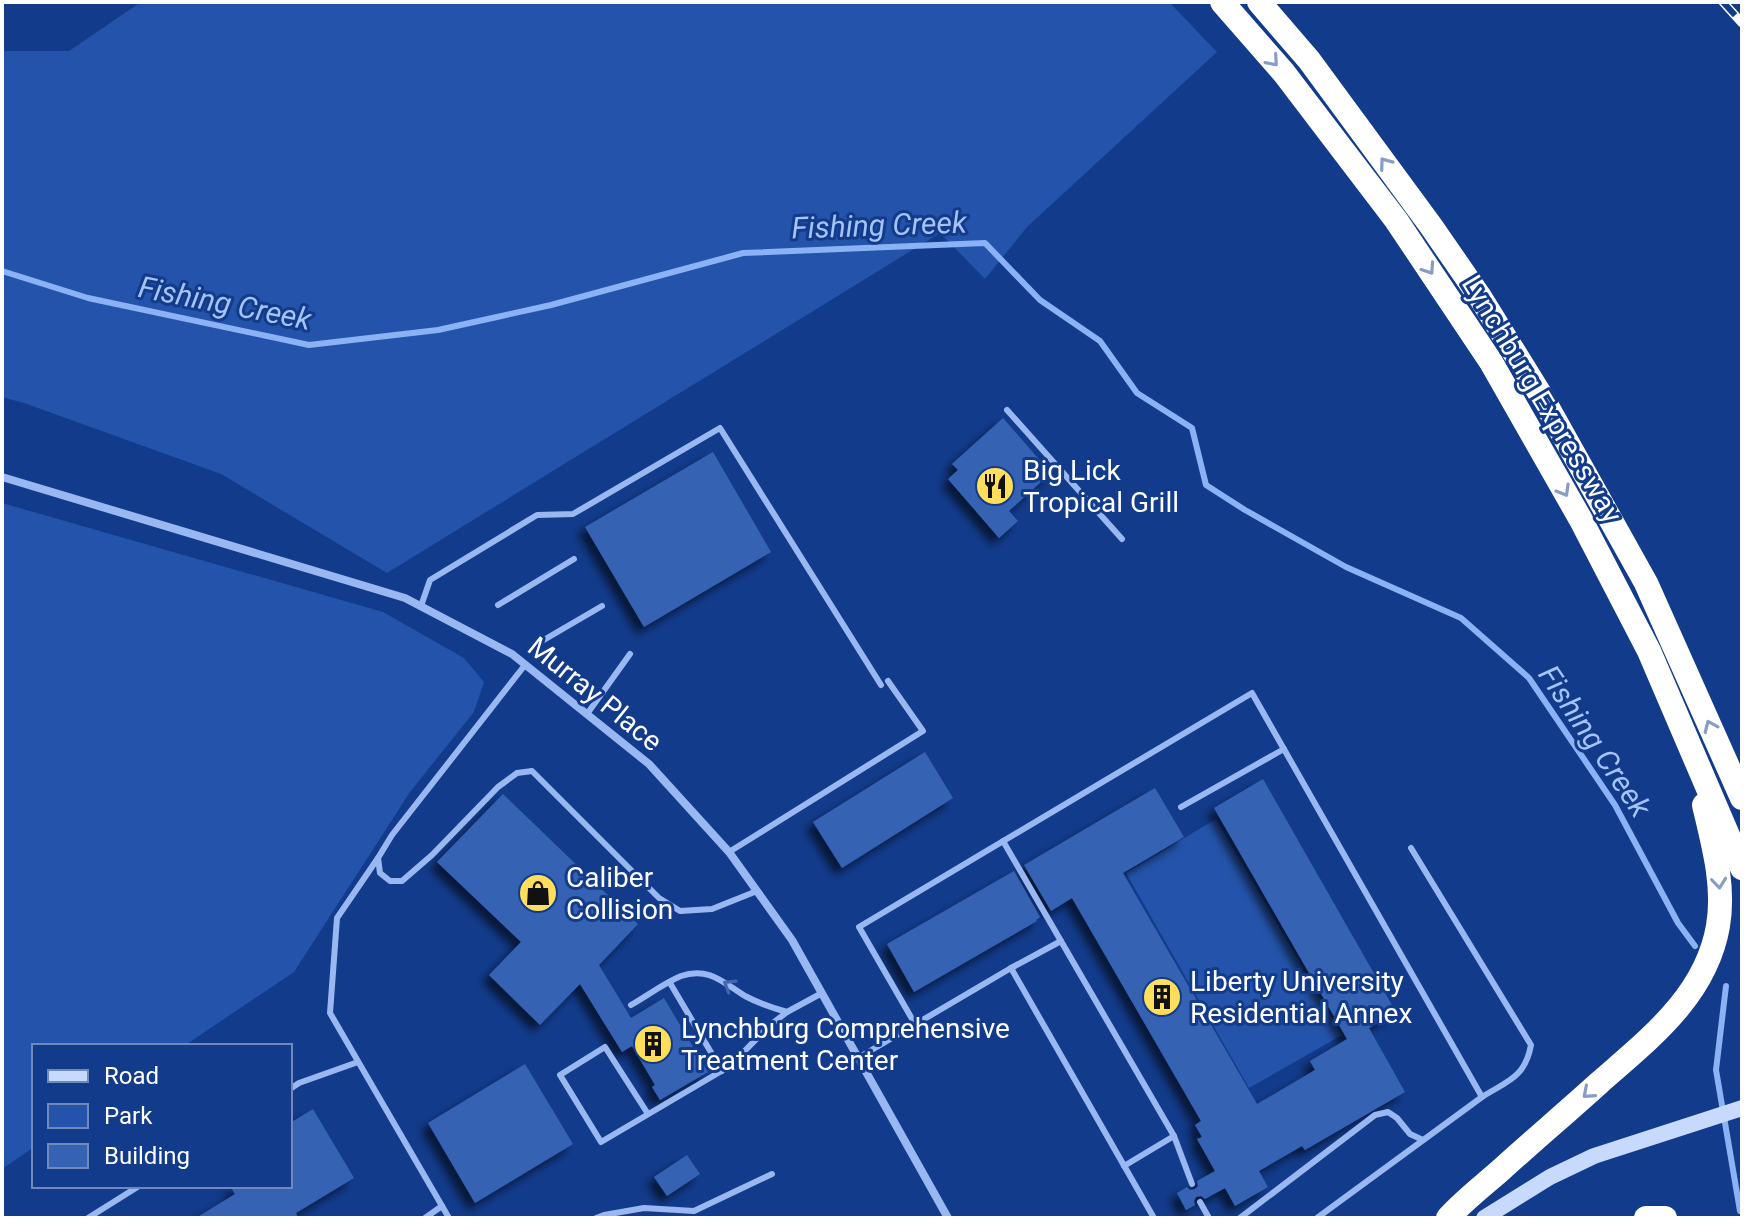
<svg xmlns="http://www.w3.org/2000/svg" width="1744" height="1220" font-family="Roboto,sans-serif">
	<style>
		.green { fill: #2353aa }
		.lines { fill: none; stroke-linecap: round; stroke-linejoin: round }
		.stream { stroke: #8ab2f5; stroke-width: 6 }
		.building { fill: #3562b3; filter: url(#shadow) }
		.service { stroke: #99b8f1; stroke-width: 6 }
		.minor { stroke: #99b8f1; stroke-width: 8 }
		.secondary { stroke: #c7d9fc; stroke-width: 16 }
		.motorway { stroke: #fff; stroke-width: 24 }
		.rail-casing { stroke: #fff; stroke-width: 9 }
		.rail { stroke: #123b8b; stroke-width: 6; stroke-dasharray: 18; stroke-linecap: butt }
		.oneway { stroke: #889dc5 }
		.oneway2 { stroke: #4167af }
		.labels { text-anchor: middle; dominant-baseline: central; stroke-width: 6; stroke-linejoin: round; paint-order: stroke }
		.street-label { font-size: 28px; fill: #fff; stroke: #123b8b }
		.poi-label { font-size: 28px; fill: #fff; stroke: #123b8b; text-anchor: start }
		.water-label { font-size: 30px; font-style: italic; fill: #a4c3f8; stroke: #123b8b }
	</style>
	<defs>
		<filter id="shadow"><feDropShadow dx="-7" dy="7" stdDeviation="4" flood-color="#0009"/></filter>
	</defs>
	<rect width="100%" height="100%" fill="#123b8b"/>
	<!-- green -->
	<g class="green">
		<polygon points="141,2 1169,2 1217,52 1027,227 985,279 940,233 387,573 221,474 24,403 2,397 2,51 69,51"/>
		<polygon points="2,503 383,612 464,658 484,682 474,712 410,792 294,972 184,1046 34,1046 34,1147 2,1169"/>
		<polygon points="1216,819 1342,1035 1249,1088 1126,873"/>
	</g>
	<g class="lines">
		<!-- stream -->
		<g class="stream">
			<polyline points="2,271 88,298 309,345 438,330 551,305 743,253 985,243 1040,300 1100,341 1137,393 1192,428 1206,485 1245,510 1346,567 1461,618 1529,678 1615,805 1678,923 1695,946"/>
			<polyline points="1726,986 1716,1070 1740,1211"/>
		</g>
	</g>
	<!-- building -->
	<g class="building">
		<polygon points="1003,418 1051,473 1009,511 1018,521 999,538 948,479 958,470 952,464"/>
		<polygon points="713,452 771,552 644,627 585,527"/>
		<polygon points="925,752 953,798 842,868 813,822"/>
		<polygon points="1263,779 1396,1012 1369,1028 1405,1092 1305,1150 1302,1146 1259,1171 1268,1187 1235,1206 1225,1188 1205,1199 1201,1196 1196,1197 1194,1201 1195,1205 1186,1210 1177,1193 1187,1187 1190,1190 1195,1189 1198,1186 1197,1181 1215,1171 1197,1139 1202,1137 1195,1125 1201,1121 1072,898 1051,911 1024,865 1155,788 1184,837 1123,873 1257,1104 1315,1070 1310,1061 1347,1039 1214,808"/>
		<polygon points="503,794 638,924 599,965 631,1018 664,998 708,1072 660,1100 652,1087 655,1085 632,1046 622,1052 580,984 540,1025 489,975 521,942 437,862"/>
		<polygon points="1014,871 1040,917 1036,920 1037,921 914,992 887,944"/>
		<polygon points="525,1064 573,1144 475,1203 428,1123"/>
		<polygon points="313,1109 354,1178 296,1213 298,1218 196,1218 235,1194 230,1186 290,1186 290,1123"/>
		<polygon points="687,1155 700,1174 667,1196 654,1177"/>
	</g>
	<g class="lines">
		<!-- service -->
		<g class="service">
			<polyline points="1007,410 1122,539"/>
			<polyline points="498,605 574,559"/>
			<polyline points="421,606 430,580 537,515 573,514 720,428 881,685"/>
			<polyline points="542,641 602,606"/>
			<polyline points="525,665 392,835 378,858 380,873 390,881 402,881 432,855 498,787 517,773 532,771 659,898 680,911 712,909 757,891"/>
			<polyline points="587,714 630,654"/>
			<polyline points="1181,807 1284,749"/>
			<polyline points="1003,841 1174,1136 1192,1184"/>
			<path d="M 1411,848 L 1531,1045 C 1525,1078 1507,1081 1482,1097"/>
			<polyline points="729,852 923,731 888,681"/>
			<polyline points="378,858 337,918 330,1013 449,1218"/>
			<polyline points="1011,968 1061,941"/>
			<polyline points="670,983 722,1071"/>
			<path d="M 631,1005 C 647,996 664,983 681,976 C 709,966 725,984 745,996 C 758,1003 773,1008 787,1012"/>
			<polyline points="915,1024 859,927 1252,693 1482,1097 1317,1218"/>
			<polyline points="858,1058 1011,968 1154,1218"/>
			<polyline points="290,1089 299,1083 358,1062"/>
			<polyline points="648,1114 605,1047 560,1075 601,1142 730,1066 769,1026 787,1012 822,993"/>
			<polyline points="1124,1166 1174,1136"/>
			<polyline points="1200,1202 1209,1218"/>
			<polyline points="88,1218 139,1186"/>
			<polyline points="425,1218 442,1206"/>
			<polyline points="596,1218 604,1215 644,1208 694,1211 772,1174"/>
			<polyline points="1240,1218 1375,1115 1388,1112 1397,1118 1410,1134 1423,1140"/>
		</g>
		<!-- minor -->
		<polyline class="minor" points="2,477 405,598 512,654 649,764 729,852 792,940 948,1218"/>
		<!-- secondary -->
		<polyline class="secondary" points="1484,1218 1550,1177 1594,1156 1742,1108"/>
		<!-- motorway -->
		<g class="motorway">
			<polyline points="1222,2 1284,73 1396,220 1491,362 1581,520 1649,651 1742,868"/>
			<polyline points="1259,2 1309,60 1431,226 1480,297 1542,397 1646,583 1742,798"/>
			<path d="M 1448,1218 C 1464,1200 1484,1185 1502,1169 C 1534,1140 1567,1112 1599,1083 C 1649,1039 1706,996 1718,926 C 1725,885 1713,844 1704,805"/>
			<polyline points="1646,1218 1665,1218"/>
		</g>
		<defs>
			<polyline id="rail" points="1723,2 1742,23"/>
		</defs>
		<!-- rail casing -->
		<use href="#rail" class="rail-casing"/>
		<!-- rail -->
		<use href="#rail" class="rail"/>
	</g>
	<!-- one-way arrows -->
	<defs><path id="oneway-chevron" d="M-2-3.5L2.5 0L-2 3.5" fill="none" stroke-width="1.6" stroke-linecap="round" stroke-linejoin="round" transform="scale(2)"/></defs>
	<g class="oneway">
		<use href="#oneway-chevron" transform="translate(1273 61) rotate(49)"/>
		<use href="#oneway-chevron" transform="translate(1385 163) rotate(-126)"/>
		<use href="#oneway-chevron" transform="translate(1429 269) rotate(56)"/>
		<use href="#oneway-chevron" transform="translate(1564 491) rotate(60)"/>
		<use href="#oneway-chevron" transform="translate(1710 726) rotate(-114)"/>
		<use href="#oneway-chevron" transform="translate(1719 883) rotate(84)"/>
		<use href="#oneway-chevron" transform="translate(1588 1093) rotate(139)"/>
	</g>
	<use class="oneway2" href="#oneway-chevron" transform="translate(729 985) rotate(-148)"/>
	<!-- icons -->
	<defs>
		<symbol id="restaurant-disc" viewBox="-11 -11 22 22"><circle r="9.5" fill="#ffdf59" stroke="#123b8b"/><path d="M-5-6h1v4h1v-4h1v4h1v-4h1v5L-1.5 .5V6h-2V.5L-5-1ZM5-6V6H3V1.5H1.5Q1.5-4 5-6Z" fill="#111"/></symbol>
		<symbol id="shop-disc" viewBox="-11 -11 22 22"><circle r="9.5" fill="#ffdf59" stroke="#123b8b"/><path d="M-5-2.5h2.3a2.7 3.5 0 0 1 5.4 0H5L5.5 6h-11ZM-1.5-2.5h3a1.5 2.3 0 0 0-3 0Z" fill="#111"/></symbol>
		<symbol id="building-disc" viewBox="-11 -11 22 22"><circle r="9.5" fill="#ffdf59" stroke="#123b8b"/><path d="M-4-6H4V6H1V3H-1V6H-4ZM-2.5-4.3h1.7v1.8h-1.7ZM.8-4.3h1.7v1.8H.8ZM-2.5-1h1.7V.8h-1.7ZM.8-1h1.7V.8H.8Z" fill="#111"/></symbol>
	</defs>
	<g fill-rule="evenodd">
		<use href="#restaurant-disc" x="973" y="464" width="44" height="44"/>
		<use href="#shop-disc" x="516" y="871" width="44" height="44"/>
		<use href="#building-disc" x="1140" y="975" width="44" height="44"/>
		<use href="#building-disc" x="631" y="1022" width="44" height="44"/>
	</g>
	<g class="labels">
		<!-- street labels -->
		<g class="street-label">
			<text transform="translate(1542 399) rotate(59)">Lynchburg Expressway</text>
			<text transform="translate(595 694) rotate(39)">Murray Place</text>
		</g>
		<!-- poi labels -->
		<g class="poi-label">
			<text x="1023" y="470">Big Lick<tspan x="1023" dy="32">Tropical Grill</tspan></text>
			<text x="566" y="877">Caliber<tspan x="566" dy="32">Collision</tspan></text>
			<text x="1190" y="981">Liberty University<tspan x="1190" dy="32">Residential Annex</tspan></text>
			<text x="681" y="1028">Lynchburg Comprehensive<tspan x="681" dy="32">Treatment Center</tspan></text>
		</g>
		<!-- water labels -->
		<g class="water-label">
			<text transform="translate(879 225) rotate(-2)">Fishing Creek</text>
			<text transform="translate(225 303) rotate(11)">Fishing Creek</text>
			<text transform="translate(1595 741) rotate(56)">Fishing Creek</text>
		</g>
	</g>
	<!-- border -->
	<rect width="1744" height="1220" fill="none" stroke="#ffffff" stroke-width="8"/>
	<!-- legend -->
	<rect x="32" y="1044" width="260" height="144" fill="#123b8b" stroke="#7189b9" stroke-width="2"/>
	<rect x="48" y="1070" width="40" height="12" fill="#c7d9fc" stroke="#7189b9" stroke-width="2"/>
	<text x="104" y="1084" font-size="24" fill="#ffffff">Road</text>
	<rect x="48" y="1104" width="40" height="24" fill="#2353aa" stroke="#7189b9" stroke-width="2"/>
	<text x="104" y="1124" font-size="24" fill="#ffffff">Park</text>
	<rect x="48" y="1144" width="40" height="24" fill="#3562b3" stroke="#7189b9" stroke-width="2"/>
	<text x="104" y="1164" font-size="24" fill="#ffffff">Building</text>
</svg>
